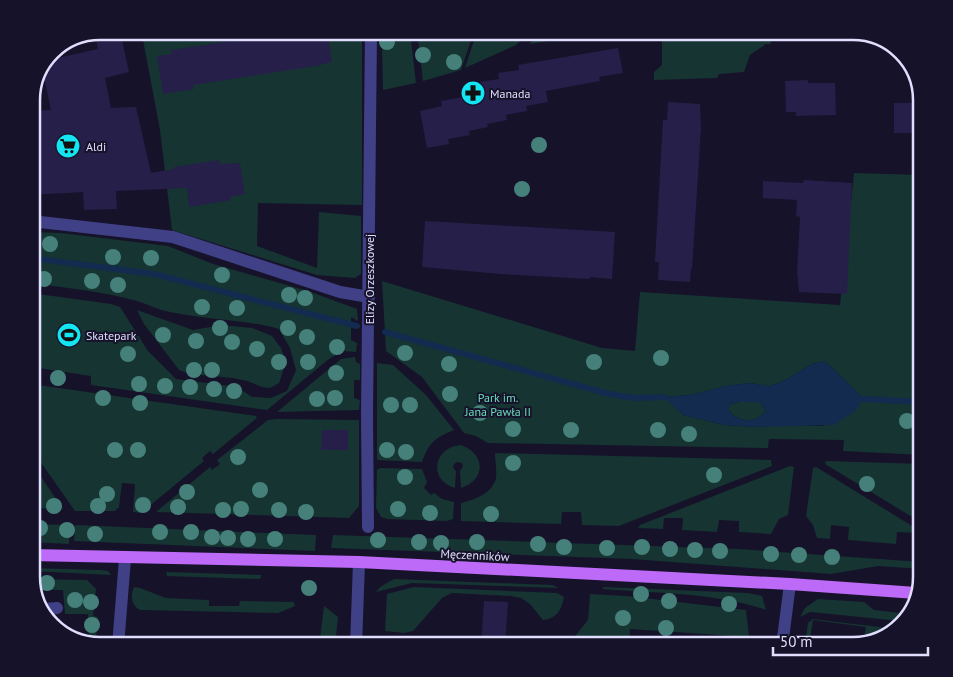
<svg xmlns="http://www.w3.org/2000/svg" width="953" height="677" font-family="'PT Sans',sans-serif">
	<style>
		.green { fill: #163432; fill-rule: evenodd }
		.water { fill: #122b4f; fill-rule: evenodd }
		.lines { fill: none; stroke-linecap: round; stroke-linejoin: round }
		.stream { stroke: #122b4f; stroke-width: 6 }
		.building { fill: #261f4a }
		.minor { stroke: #404087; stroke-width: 12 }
		.major { stroke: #bd6af8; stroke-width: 12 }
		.tree { fill: #45817a }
		.labels { text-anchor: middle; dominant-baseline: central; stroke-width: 4; stroke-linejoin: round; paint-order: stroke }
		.poi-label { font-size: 12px; fill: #e0ddfd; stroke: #16122a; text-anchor: start }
		.street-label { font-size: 12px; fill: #e0ddfd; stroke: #16122a }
		.park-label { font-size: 12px; fill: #6bdbbb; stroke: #16122a }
		.rim { fill: none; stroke: #e0ddfd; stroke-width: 2.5 }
	</style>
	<rect width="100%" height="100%" fill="#16122a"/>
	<!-- green -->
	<g class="green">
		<polygon points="207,31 362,31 362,205 258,203 257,246 317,268 319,212 361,216 361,274 355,278 317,275 172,230 160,130 143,40"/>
		<polygon points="387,31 410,31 416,83 383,90 382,43"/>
		<polygon points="417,31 474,31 461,70 423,81"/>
		<polygon points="477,31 530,31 516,45 465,68"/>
		<polygon points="542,31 572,31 550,41 529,44"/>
		<polygon points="662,31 687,31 689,41 717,37 718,41 740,38 740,31 769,31 771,44 766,44 750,55 744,72 719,74 717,78 654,80 654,72 662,65"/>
		<path d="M 854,173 L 922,175 L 922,455 L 843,451 L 844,440 L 769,439 L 768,448 L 488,443 L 476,436 L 464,433 L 422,377 L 386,351 L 382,281 L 602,348 L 635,351 L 640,292 L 840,305 ZM 825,361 L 864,399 L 823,426 L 790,425 L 754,427 L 724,425 L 683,415 L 665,397 L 691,395 L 725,386 L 750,383 L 769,386 L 782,382 L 812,364 Z"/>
		<path d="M 31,232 L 61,233 L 168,246 L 213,264 L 308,291 L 357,309 L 358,321 L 351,317 L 351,340 L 357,343 L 356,352 L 343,351 L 329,359 L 267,410 L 91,385 L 91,376 L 32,367 L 31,376 L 31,293 L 111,304 L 120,307 L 148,351 L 176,379 L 237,387 L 252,397 L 271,398 L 287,391 L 296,370 L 290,348 L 279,329 C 243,319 206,320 170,312 C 157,310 146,303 133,300 C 100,291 66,288 31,283 Z"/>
		<polygon points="137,310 193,330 222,325 252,328 272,336 281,348 286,362 279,383 270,388 262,387 247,381 233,378 190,374 179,370 144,324"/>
		<polygon points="355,357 356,362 360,364 360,380 354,380 354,398 360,400 359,410 277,412 341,359"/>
		<path d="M 377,363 L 393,365 L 426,395 L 454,430 C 435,438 429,442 422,462 L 377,460 Z"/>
		<polygon points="31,384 256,416 257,418 213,454 210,451 202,458 204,461 141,513 133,512 135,484 122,483 119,507 115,511 75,511 35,454 37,451 31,444"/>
		<path d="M 740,402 L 760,402 L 766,411 C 755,424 739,423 728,410 L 730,404 Z"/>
		<polygon points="276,419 359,420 359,506 349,518 156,512 210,467 212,470 220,464 217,460 268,420"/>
		<path d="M 461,445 C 486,454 486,480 461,488 L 460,471 L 463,466 L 462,463 L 457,462 L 454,464 L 453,468 L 456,471 L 455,488 C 428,480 433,447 461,445 Z"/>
		<path d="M 495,453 L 771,460 L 772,466 L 619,526 L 582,525 L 581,512 L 562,512 L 561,524 L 461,521 L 461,503 C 474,500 493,493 496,478 C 497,470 495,460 495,453 Z"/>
		<polygon points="826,461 922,464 922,523 825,464"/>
		<polygon points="31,462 63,509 31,508"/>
		<polygon points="790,466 794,467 788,515 779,519 771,534 739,532 739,521 719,520 717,532 682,530 683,518 664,518 663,529 638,528 640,525"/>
		<polygon points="816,467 922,532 922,546 916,545 916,533 897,532 896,544 848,540 849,527 831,525 830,539 817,538 813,525 806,516 813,468"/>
		<polygon points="380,468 422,469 427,482 424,488 431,495 434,493 442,499 454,502 453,519 447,521 387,519 381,517 376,508 377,470"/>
		<polygon points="31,524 70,525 69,544 31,542"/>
		<polygon points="75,525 316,535 315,551 74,541"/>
		<polygon points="333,535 738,549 922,562 922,569 878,566 831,574 632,559 331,548"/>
		<polygon points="31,568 100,570 108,571 111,575 31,571"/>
		<polygon points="166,572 261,575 261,578 258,579 167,576"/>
		<polygon points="31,579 87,580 96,589 93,616 98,617 96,638 89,637 88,614 65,614 63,590 36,590"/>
		<polygon points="394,579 552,585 559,588 412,583 376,592 380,587"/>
		<path d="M 134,587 L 140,588 L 166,598 L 209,600 L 209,606 L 239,606 L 240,601 L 294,602 L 295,606 L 278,613 L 140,610 C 131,605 130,596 134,587 Z"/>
		<path d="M 414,587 L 557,593 L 564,597 C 561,610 558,618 543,620 L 530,604 L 521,598 L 511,596 L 452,593 L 442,598 L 413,631 L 404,633 L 385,631 L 387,594 Z"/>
		<path d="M 603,587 L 748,593 L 762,596 L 766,610 C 719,593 653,593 603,589 Z"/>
		<polygon points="590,594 627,596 746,610 749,637 630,629 629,646 563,646 572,640 588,620"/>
		<polygon points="818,599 864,602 874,610 900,613 900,621 810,612 800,617 805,608"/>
		<polygon points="324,606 338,617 335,646 319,646"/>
		<polygon points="813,619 896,629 884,639 863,643 866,627 813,620 809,646 805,646 808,623"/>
	</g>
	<!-- water -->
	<path class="water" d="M 825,361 L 864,399 L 855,411 L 834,425 L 754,427 L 724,425 L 683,415 L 664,397 L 691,395 L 725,386 L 750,383 L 769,386 L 782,382 L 812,364 ZM 740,402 L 760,402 L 766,411 C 755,424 738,423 728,410 L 730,404 Z"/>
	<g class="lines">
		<!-- stream -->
		<g class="stream">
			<polyline points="31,258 154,274 357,326"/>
			<polyline points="385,332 609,394 634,398 664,397"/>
			<polyline points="864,399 922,402"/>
		</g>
	</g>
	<!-- building -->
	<g class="building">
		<polygon points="100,31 120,31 129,72 105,78 111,108 136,107 151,173 174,169 174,167 219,160 220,164 240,163 245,194 230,197 231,200 189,207 187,188 116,191 117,209 84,210 83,192 31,195 31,111 51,110 43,72 49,60 98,49 95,33"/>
		<polygon points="295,31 327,31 332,62 322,64 322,65 193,85 194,89 163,94 157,56 172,54 171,50"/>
		<polygon points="618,48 623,73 599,77 600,81 546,91 548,102 526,106 527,111 506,115 507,120 487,124 488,127 469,131 470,135 448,139 449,144 427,148 420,111 442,106 441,101 463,97 462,93 480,89 479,82 499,79 498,73 519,70 518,65"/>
		<polygon points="808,80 808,83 835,83 836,115 796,116 796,112 786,112 785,81"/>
		<polygon points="668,102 700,104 701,128 692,269 691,269 690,282 658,280 659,262 655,262 663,120 667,120"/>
		<rect x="894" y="103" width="28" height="30"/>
		<polygon points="804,180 852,183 847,294 799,292 797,271 800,217 796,216 797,200 763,198 763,181 803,183"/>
		<polygon points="425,221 615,232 612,279 590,277 590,279 501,274 422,267"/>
		<polygon points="322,430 348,430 348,450 321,450"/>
		<polygon points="484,601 508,602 505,646 481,646"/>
	</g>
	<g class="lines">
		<!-- minor -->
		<g class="minor">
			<polyline points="31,221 173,237 340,292 369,297"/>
			<polyline points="368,527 367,415 371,31"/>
			<polyline points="46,609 57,608"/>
			<polyline points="118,646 125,559"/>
			<polyline points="356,646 359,562"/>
			<polyline points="782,646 790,584"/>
		</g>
		<!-- major -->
		<polyline class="major" points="31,555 359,562 790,584 916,593"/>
	</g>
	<!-- trees -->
	<g class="tree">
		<circle cx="387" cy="42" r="8"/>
		<circle cx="423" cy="55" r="8"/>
		<circle cx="454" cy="62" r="8"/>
		<circle cx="539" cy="145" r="8"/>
		<circle cx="522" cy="189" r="8"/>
		<circle cx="50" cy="244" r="8"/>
		<circle cx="113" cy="257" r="8"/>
		<circle cx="151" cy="258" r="8"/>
		<circle cx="222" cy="275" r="8"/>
		<circle cx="44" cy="279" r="8"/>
		<circle cx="92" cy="281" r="8"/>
		<circle cx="118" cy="285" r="8"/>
		<circle cx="289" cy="295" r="8"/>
		<circle cx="305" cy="298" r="8"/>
		<circle cx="202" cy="307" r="8"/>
		<circle cx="237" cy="308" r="8"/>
		<circle cx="220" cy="328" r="8"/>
		<circle cx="288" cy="328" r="8"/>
		<circle cx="163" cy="335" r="8"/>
		<circle cx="307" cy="337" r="8"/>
		<circle cx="196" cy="341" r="8"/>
		<circle cx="232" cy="342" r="8"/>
		<circle cx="337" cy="347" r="8"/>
		<circle cx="257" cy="349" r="8"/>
		<circle cx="405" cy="353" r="8"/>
		<circle cx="128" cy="354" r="8"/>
		<circle cx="661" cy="358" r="8"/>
		<circle cx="279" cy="362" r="8"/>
		<circle cx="308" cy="362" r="8"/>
		<circle cx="594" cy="362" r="8"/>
		<circle cx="449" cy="364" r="8"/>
		<circle cx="194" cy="370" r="8"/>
		<circle cx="212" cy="370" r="8"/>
		<circle cx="336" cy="373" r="8"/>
		<circle cx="58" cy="378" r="8"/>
		<circle cx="139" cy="384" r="8"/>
		<circle cx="165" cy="386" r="8"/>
		<circle cx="190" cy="387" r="8"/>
		<circle cx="214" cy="389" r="8"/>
		<circle cx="234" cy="391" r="8"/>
		<circle cx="450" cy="394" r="8"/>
		<circle cx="103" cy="398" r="8"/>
		<circle cx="335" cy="398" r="8"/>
		<circle cx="317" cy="399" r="8"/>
		<circle cx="140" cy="403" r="8"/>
		<circle cx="391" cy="405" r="8"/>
		<circle cx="410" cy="405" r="8"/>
		<circle cx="480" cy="413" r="8"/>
		<circle cx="907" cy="421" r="8"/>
		<circle cx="513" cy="429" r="8"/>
		<circle cx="571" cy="430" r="8"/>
		<circle cx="658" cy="430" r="8"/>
		<circle cx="689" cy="434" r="8"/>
		<circle cx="115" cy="450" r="8"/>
		<circle cx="138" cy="450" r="8"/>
		<circle cx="387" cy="450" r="8"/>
		<circle cx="406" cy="452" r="8"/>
		<circle cx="238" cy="457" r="8"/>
		<circle cx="513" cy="463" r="8"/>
		<circle cx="714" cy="475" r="8"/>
		<circle cx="405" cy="477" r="8"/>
		<circle cx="867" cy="484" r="8"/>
		<circle cx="260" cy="490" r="8"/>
		<circle cx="187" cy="492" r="8"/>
		<circle cx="107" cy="494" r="8"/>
		<circle cx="143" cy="505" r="8"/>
		<circle cx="54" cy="506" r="8"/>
		<circle cx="98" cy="506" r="8"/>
		<circle cx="178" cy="507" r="8"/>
		<circle cx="241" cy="509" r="8"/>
		<circle cx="398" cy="509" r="8"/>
		<circle cx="223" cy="510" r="8"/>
		<circle cx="279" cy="510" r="8"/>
		<circle cx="306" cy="512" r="8"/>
		<circle cx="430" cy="513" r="8"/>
		<circle cx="491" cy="514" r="8"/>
		<circle cx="40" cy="528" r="8"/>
		<circle cx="67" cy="530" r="8"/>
		<circle cx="160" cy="532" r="8"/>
		<circle cx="191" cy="532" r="8"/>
		<circle cx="95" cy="534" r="8"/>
		<circle cx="212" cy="537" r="8"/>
		<circle cx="228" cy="538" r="8"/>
		<circle cx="248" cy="539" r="8"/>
		<circle cx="275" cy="539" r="8"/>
		<circle cx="378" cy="540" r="8"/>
		<circle cx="419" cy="542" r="8"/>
		<circle cx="477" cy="542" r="8"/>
		<circle cx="441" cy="543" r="8"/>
		<circle cx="538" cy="544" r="8"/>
		<circle cx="564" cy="547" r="8"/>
		<circle cx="642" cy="547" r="8"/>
		<circle cx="607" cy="548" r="8"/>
		<circle cx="670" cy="549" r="8"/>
		<circle cx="695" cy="550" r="8"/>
		<circle cx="720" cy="551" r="8"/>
		<circle cx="771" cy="554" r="8"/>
		<circle cx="799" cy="555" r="8"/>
		<circle cx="832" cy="557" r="8"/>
		<circle cx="47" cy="583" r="8"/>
		<circle cx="309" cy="588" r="8"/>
		<circle cx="641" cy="594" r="8"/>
		<circle cx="75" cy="600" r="8"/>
		<circle cx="669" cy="601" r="8"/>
		<circle cx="91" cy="602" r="8"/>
		<circle cx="729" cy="604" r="8"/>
		<circle cx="623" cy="618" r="8"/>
		<circle cx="92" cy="625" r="8"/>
		<circle cx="666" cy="628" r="8"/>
	</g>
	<!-- icons -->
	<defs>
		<symbol id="pharmacy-disc" viewBox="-11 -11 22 22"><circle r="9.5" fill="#13e5f3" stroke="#16122a"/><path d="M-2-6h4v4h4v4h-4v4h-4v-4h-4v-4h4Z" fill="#111"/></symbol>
		<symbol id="supermarket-disc" viewBox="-11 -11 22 22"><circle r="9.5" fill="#13e5f3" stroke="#16122a"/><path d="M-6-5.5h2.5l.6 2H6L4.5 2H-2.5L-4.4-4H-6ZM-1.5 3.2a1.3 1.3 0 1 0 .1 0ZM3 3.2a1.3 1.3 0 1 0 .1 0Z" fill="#111"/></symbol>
		<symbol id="stadium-disc" viewBox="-11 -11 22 22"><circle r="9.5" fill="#13e5f3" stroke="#16122a"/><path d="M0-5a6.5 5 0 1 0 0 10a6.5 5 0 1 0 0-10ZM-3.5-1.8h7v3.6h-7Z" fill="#111"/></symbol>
	</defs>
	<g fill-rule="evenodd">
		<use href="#pharmacy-disc" x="459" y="79" width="28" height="28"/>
		<use href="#supermarket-disc" x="54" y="132" width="28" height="28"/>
		<use href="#stadium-disc" x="55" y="321" width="28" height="28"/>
	</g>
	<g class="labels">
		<!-- poi labels -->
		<g class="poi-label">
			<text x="490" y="93">Manada</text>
			<text x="86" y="146">Aldi</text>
			<text x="86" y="335">Skatepark</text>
		</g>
		<!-- street labels -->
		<g class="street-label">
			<text transform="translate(369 279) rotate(-90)">Elizy Orzeszkowej</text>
			<text transform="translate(475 555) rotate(3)">Męczenników</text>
		</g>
		<!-- park labels -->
		<g class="park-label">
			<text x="498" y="397">Park im.<tspan x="498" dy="14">Jana Pawła II</tspan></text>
		</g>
	</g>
	<!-- crop -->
	<path d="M0 0H953V677H0ZM100 40H853A60 60 0 0 1 913 100V577A60 60 0 0 1 853 637H100A60 60 0 0 1 40 577V100A60 60 0 0 1 100 40Z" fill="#16122a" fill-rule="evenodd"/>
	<path class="rim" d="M100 40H853A60 60 0 0 1 913 100V577A60 60 0 0 1 853 637H100A60 60 0 0 1 40 577V100A60 60 0 0 1 100 40Z"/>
	<!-- scale -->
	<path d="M773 647v8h155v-8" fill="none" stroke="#e0ddfd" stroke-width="2.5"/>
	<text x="780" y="647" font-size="15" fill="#e0ddfd" stroke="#16122a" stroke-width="4" paint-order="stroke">50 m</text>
</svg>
